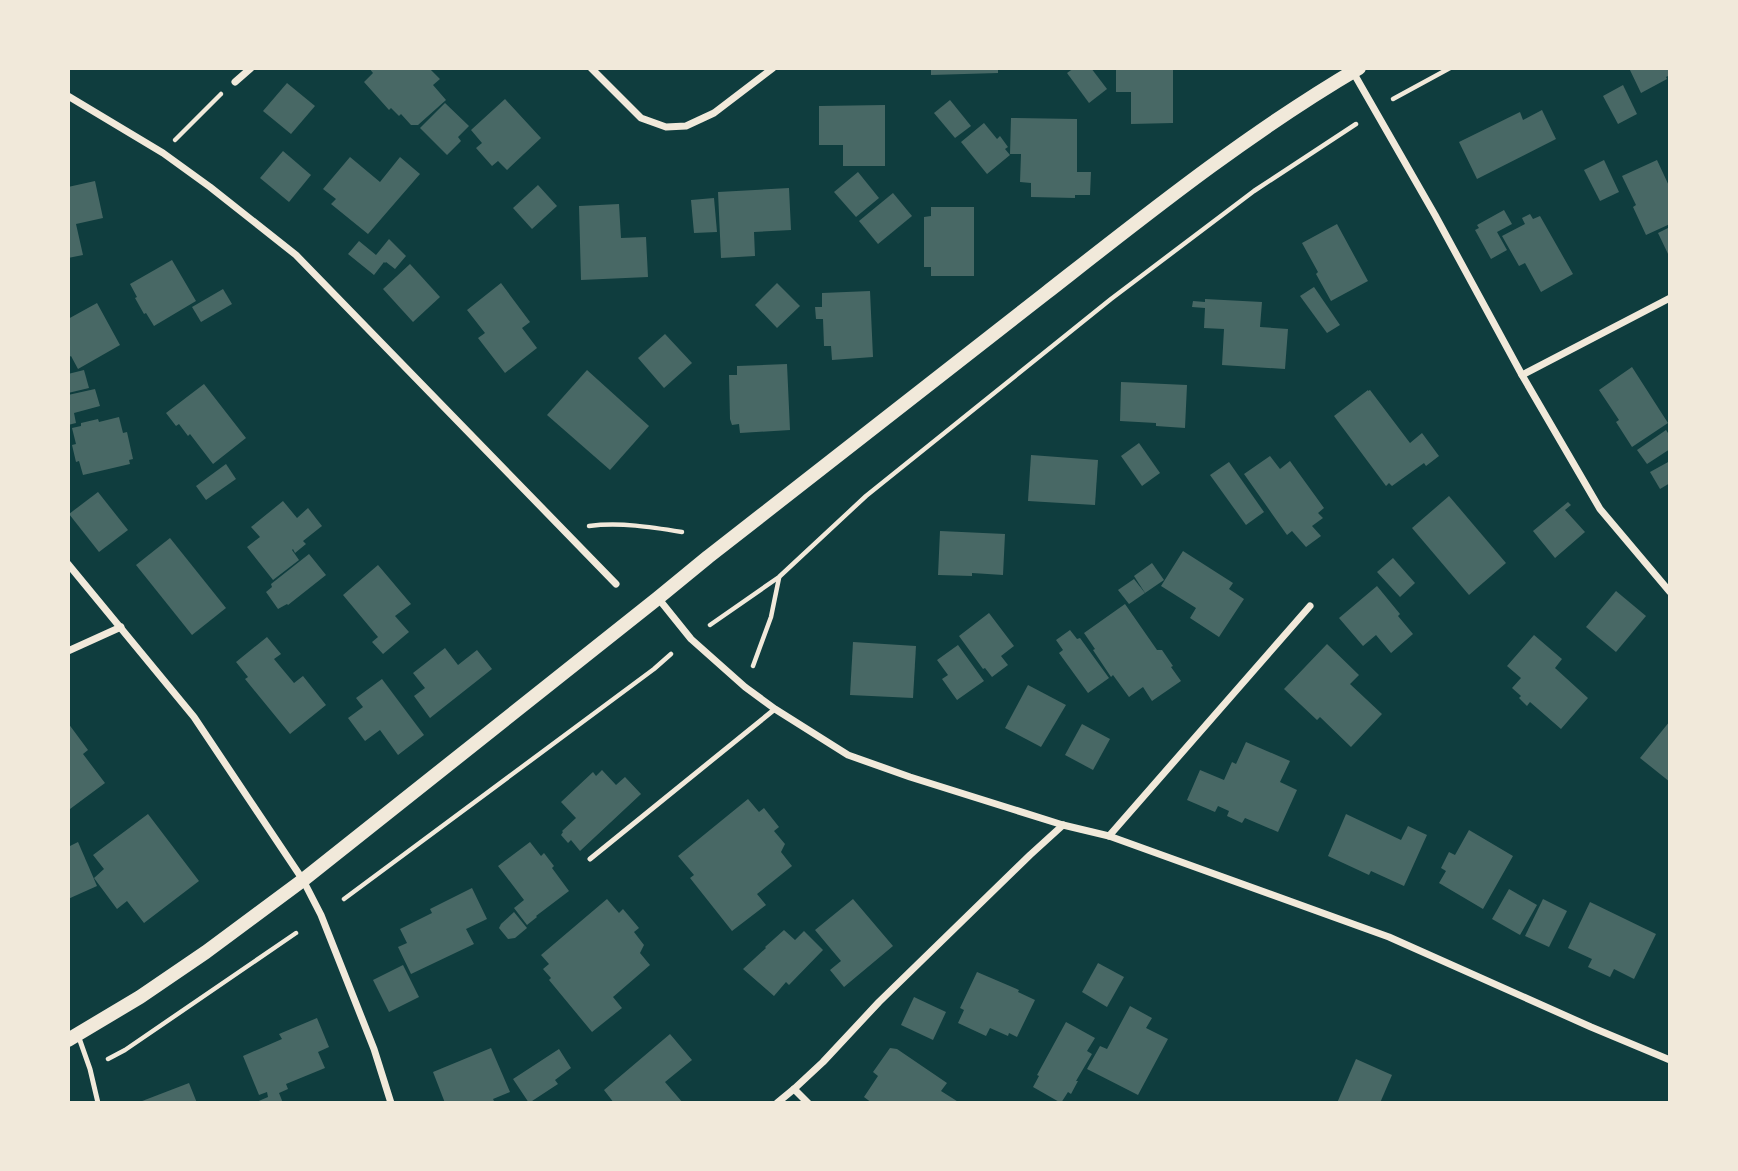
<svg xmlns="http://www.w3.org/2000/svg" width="1738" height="1171" font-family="'DM Sans',sans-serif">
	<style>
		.building { fill: #486865 }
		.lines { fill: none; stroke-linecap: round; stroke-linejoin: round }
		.path { stroke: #f1e9da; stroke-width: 4.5 }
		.service { stroke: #f1e9da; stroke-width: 5 }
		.minor { stroke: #f1e9da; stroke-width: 7 }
		.secondary { stroke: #f1e9da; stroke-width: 14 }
	</style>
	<rect width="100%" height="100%" fill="#0f3d3e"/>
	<!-- building -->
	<g class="building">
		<polygon points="369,68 429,68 440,79 433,85 446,100 418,125 411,125 401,114 399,116 391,108 389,110 364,82 373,73"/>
		<polygon points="931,68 998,68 998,73 931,75"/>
		<polygon points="1074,68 1091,68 1107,89 1089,103 1067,73"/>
		<polygon points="1116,68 1173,68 1173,123 1131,124 1131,92 1116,92"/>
		<polygon points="1629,68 1670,68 1670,75 1666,77 1667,79 1641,93"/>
		<polygon points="287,83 315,106 291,134 263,111"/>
		<polygon points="1623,85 1637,114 1618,124 1603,96"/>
		<polygon points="505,99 541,138 507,170 498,161 492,166 476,148 482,143 471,130"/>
		<polygon points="950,100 971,126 955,138 934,113"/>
		<polygon points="445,103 469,126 458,137 461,141 447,155 420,128"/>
		<polygon points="885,105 885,166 843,166 843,145 819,145 819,106"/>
		<polygon points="1542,110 1556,139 1477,179 1459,142 1520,112 1523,120"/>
		<polygon points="1011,118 1077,119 1077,172 1091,172 1090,195 1075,195 1075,198 1031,197 1031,183 1020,182 1021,154 1010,154"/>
		<polygon points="984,123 997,139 1000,136 1008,147 1005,149 1010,155 987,174 961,142"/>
		<polygon points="283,151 311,175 289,202 260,178"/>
		<polygon points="350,157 380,182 400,157 420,174 368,234 331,204 336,199 323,189"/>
		<polygon points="1604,160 1619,192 1600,201 1584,170"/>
		<polygon points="1657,160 1670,188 1670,224 1646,235 1633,207 1636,205 1622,176"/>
		<polygon points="858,172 879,198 856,217 834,192"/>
		<polygon points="95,181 103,218 76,224 83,255 68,258 68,187"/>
		<polygon points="538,185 557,206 532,229 513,208"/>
		<polygon points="789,188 791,230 754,232 755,256 721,258 718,192"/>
		<polygon points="893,193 912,216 878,244 859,221"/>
		<polygon points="714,198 717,232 694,233 691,200"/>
		<polygon points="619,204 621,238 646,237 648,277 581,280 579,206"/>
		<polygon points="931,207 974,207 974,276 931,276 931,267 924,267 924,217 931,216"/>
		<polygon points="1504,210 1512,224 1497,232 1507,250 1491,259 1475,230 1479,228 1477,225"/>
		<polygon points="1530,214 1533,219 1540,216 1573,274 1541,292 1525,263 1519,266 1502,236 1525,224 1522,218"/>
		<polygon points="1337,224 1368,281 1331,301 1316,274 1318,272 1302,243"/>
		<polygon points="1670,227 1670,258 1658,233"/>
		<polygon points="389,239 406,256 395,269 386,262 385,263 384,262 374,275 348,254 359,241 376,255"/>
		<polygon points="172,260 196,301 154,326 146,313 144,314 135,298 137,297 130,284"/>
		<polygon points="410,264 440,297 413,322 383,289"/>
		<polygon points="501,283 530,322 522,328 537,348 505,373 478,338 485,333 467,310"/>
		<polygon points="777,283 800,306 777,328 755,305"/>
		<polygon points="1314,287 1340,325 1327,333 1300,296"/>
		<polygon points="223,289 232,304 201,322 192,307"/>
		<polygon points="870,291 873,357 832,360 831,346 824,346 823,319 816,319 815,307 822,307 822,293"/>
		<polygon points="1205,299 1262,302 1260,327 1288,329 1285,369 1222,365 1224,329 1204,328 1205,308 1192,307 1193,301 1205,302"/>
		<polygon points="97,303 120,345 78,369 71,356 68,358 68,319"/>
		<polygon points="665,334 692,363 664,388 638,358"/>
		<polygon points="787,364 790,430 740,433 739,424 732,425 730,419 729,375 737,375 737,366"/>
		<polygon points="1632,367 1668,423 1632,447 1616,422 1619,420 1599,390"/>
		<polygon points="84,370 89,388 68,393 68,374"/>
		<polygon points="587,370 649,426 610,470 547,415"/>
		<polygon points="1121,382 1187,385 1185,428 1156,426 1156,423 1120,421"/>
		<polygon points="204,384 246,438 213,464 190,434 188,436 179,424 176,426 166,413"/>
		<polygon points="95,389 100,406 74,413 76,423 68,425 68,395"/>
		<polygon points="1368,390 1368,391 1370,390 1410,443 1422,433 1439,456 1426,466 1424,463 1392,486 1389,483 1386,486 1334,416"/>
		<polygon points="119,417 123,433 127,432 133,459 129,460 130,464 83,475 79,461 76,462 72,445 76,444 72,428 81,426 81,423 98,419 99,422"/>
		<polygon points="1666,430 1670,436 1670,449 1647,464 1637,450"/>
		<polygon points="1139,443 1160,473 1142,486 1121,456"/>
		<polygon points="1031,455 1098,460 1095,505 1028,501"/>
		<polygon points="1270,456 1280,469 1290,461 1324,508 1318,513 1323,518 1312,526 1321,536 1306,547 1292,531 1287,535 1244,474"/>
		<polygon points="1670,461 1670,483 1660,489 1650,472"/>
		<polygon points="1229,462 1264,512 1246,525 1210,475"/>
		<polygon points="226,464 236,479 206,500 196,486"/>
		<polygon points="98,492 128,530 99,552 69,514"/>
		<polygon points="1449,496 1506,563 1469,595 1412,528"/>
		<polygon points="283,501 297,518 308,508 322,526 303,541 306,544 295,553 293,549 292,550 299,560 273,580 247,547 260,537 251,527"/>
		<polygon points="1568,502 1571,505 1565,510 1585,532 1555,558 1533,531"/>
		<polygon points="940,531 1005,534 1003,575 972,573 972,576 938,575"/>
		<polygon points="170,538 226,608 192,635 136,565"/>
		<polygon points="1183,551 1233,583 1229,589 1244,599 1219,637 1190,618 1196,608 1161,586"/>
		<polygon points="309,554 326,575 288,605 287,604 278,609 266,592 272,587 271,584"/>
		<polygon points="1393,558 1415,583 1400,597 1377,572"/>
		<polygon points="1152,563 1164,580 1145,593 1134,576"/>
		<polygon points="378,565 411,604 395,616 409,632 383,654 372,642 378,637 343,595"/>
		<polygon points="1134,579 1145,593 1129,604 1118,590"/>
		<polygon points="1377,586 1400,614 1398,616 1413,634 1391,653 1376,635 1363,646 1339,618"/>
		<polygon points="1616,591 1646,616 1616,652 1586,627"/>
		<polygon points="1125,604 1157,650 1162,650 1173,666 1171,667 1181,681 1152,701 1143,687 1129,697 1113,675 1111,677 1093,650 1095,649 1084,633"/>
		<polygon points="989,613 1014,646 1001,656 1008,665 992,677 985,668 983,669 959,636"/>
		<polygon points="1070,630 1077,639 1080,638 1109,678 1088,693 1059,653 1063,650 1056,640"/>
		<polygon points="1534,635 1562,659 1555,668 1588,698 1561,729 1530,702 1527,706 1519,698 1521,696 1512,688 1521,678 1507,666"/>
		<polygon points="267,637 281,654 274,659 294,683 303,676 326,705 290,734 245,679 248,677 236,662"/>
		<polygon points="853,642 916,646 913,698 850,695"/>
		<polygon points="1327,644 1359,675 1350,684 1382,714 1351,747 1320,717 1317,720 1284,689"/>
		<polygon points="958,645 984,681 957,700 942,679 948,675 937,660"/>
		<polygon points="445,648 458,665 477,650 492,669 430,718 414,696 425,688 413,673"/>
		<polygon points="382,679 424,735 398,755 380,730 365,741 348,718 363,707 356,698"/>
		<polygon points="1028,685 1066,705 1041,747 1005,728"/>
		<polygon points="1670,721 1670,782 1640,758"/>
		<polygon points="68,723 88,750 83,754 105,783 70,809 68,807"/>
		<polygon points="1082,724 1110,739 1093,770 1065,755"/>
		<polygon points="1246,742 1290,761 1280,782 1297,790 1278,832 1245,818 1242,823 1227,816 1229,811 1218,806 1215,812 1187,800 1200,770 1224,780 1232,762 1236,764"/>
		<polygon points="602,770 616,785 625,777 641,794 580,851 571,840 568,843 561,835 563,832 562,831 576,818 561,802 593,772 596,776"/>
		<polygon points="748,799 759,812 764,808 779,827 774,831 785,844 781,852 792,866 757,894 766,905 732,931 690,878 694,875 678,856"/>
		<polygon points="148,814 199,881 144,923 127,901 117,909 94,878 104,869 93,855"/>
		<polygon points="1346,814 1401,840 1408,826 1427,835 1404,886 1371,871 1369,875 1328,856"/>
		<polygon points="1469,830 1513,856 1483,909 1439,883 1446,871 1441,868 1449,852 1455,855"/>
		<polygon points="78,842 97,886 68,899 68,847"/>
		<polygon points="530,842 541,856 544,853 554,866 552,868 569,891 536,916 537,917 527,925 514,908 524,900 498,866"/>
		<polygon points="472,888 487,919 466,929 474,944 411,974 398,947 407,943 400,929 432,913 430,909"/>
		<polygon points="1509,889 1537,905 1520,935 1492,919"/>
		<polygon points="607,899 619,913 623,909 639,928 634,932 644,945 640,953 650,965 613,997 622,1008 592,1032 549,980 551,978 543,969 549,964 541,955"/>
		<polygon points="853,899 893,946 844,987 830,970 841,961 815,930"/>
		<polygon points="1543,899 1567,911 1549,947 1525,936"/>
		<polygon points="1590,902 1656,934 1634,979 1614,969 1610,977 1588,967 1592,959 1568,948"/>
		<polygon points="514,912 527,928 515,938 508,939 499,928 501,924"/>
		<polygon points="784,930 795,940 804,931 823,950 789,985 786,982 774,996 743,969 766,948 765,947"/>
		<polygon points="1098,963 1124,977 1107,1007 1082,992"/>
		<polygon points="403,965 419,997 389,1012 373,980"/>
		<polygon points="977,972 1019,990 1018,992 1035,1000 1017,1037 1009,1033 1008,1036 990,1028 986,1036 958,1023 964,1010 960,1008"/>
		<polygon points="914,997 946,1012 933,1040 901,1025"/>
		<polygon points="1130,1006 1152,1018 1146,1028 1168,1039 1138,1095 1087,1069 1100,1046 1107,1049"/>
		<polygon points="317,1018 329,1047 318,1052 325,1068 286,1084 288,1089 279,1093 283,1103 254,1103 268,1097 267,1092 259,1095 243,1056 282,1039 279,1034"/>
		<polygon points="1066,1022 1095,1038 1087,1051 1092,1054 1076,1081 1078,1081 1071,1094 1068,1092 1061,1103 1033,1087 1039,1076 1037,1075"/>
		<polygon points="670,1034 692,1060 665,1082 683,1103 614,1103 604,1090"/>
		<polygon points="491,1048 510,1092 493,1099 495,1103 445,1103 433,1072"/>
		<polygon points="890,1048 897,1049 947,1083 941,1091 960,1103 872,1103 864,1097 878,1076 873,1072"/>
		<polygon points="559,1049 571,1068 555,1080 558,1084 529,1103 513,1079"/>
		<polygon points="1356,1059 1392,1075 1380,1103 1337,1103"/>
		<polygon points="189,1083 197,1103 137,1103"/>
	</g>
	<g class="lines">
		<!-- path -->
		<g class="path">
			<polyline points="1393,99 1450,68"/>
			<polyline points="175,140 221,94"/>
			<path d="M 589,526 C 620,522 651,527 682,532"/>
			<polyline points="710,625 779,577 866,496 1111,299 1254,191 1356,124"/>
			<polyline points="753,666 771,617 779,578"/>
			<polyline points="344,899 654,669 671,654"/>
			<polyline points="108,1059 125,1050 296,933"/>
		</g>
		<!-- service -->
		<g class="service">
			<polyline points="590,859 775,709"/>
			<polyline points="78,1035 90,1069 98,1103"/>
		</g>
		<!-- minor -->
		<g class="minor">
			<polyline points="591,68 641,118 666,127 686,126 714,113 773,68"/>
			<polyline points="1353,72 1435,215 1522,375 1600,509 1670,592"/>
			<polyline points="235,82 251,68"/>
			<polyline points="68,96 163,153 210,187 296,255 616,584"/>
			<polyline points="1522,375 1670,298"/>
			<polyline points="68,564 194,717 303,880 321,915 374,1049 391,1103"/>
			<polyline points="658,598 691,639 745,687 775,709 848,755 910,777 1063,825 1109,836 1389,937 1591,1027 1670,1060"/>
			<polyline points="68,651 121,627"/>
			<polyline points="1109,836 1310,606"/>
			<polyline points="794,1089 808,1103"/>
			<polyline points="777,1103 794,1089 823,1062 879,1002 1030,855 1063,825"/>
		</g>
		<!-- secondary -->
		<path class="secondary" d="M 68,1040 L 140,997 L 206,952 L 303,880 L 658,598 L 708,557 C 820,469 933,381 1046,293 C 1147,214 1248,133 1359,68"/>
	</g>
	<!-- border -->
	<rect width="1738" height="1171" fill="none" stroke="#f1e9da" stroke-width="140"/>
</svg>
